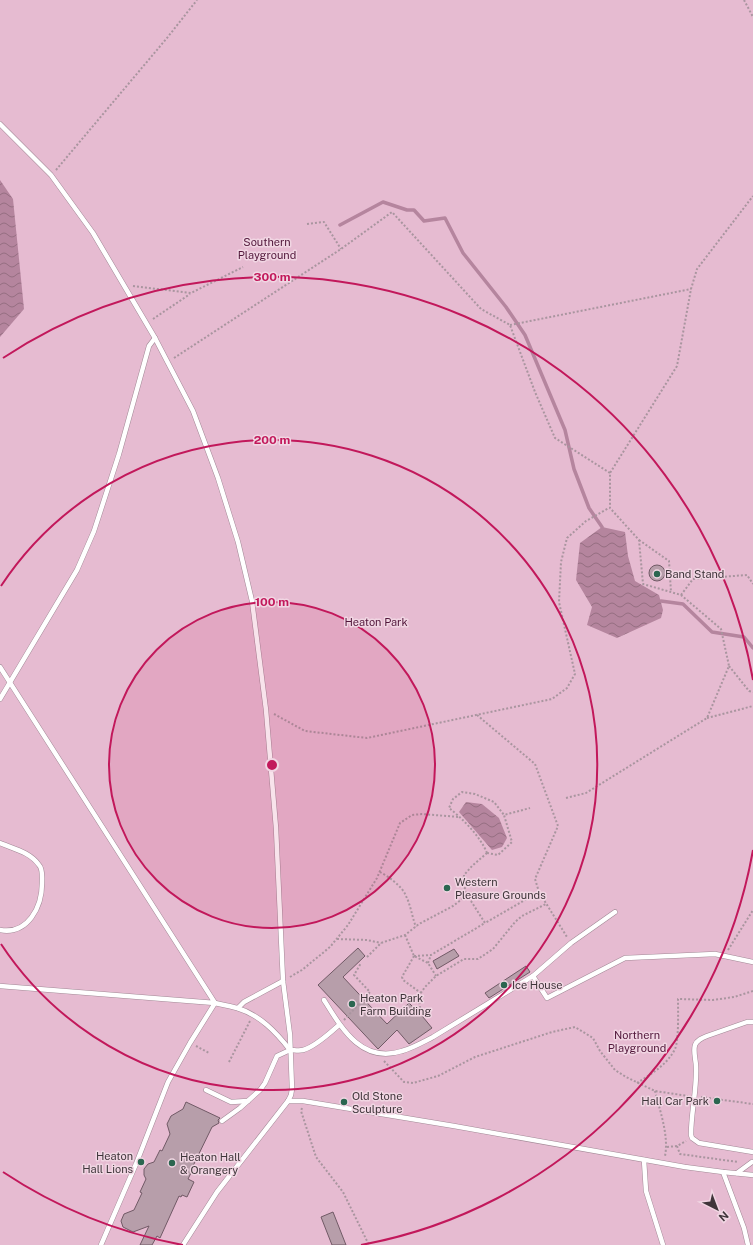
<svg xmlns="http://www.w3.org/2000/svg" width="753" height="1245" font-family="'Public Sans',sans-serif">
	<style>
		.green { fill: #e6bbd1 }
		.water { fill: url(#water-waves) }
		.lines { fill: none; stroke-linecap: round; stroke-linejoin: round }
		.stream { stroke: #b5859e; stroke-width: 3.5 }
		.building { fill: #b79eaa; stroke: #715a66 }
		.lane-casing { stroke: #a28996; stroke-width: 5.5 }
		.path { stroke: #a9959f; stroke-width: 2; stroke-dasharray: 2 2; stroke-linecap: butt }
		.lane { stroke: #fff; stroke-width: 4.5 }
		.ring { fill: none; stroke: #c2185b; stroke-width: 2 }
		.poi-dot { fill: #2b6650; stroke: #f1d6e3; stroke-width: 1.5 }
		.labels { text-anchor: middle; dominant-baseline: central; stroke-width: 3; stroke-linejoin: round; paint-order: stroke }
		.park-label { font-size: 11px; fill: #51163a; stroke: #f1d6e3 }
		.poi-label { font-size: 11px; fill: #3f353a; stroke: #f1d6e3; text-anchor: start }
		.centre { fill: #c2185b; stroke: #f1d6e3; stroke-width: 2 }
		.ring-label { font-size: 12px; text-anchor: middle; font-weight: bold; fill: #c2185b; stroke: #f1d6e3; stroke-width: 3; stroke-linejoin: round; paint-order: stroke }
	</style>
	<defs>
		<pattern id="water-waves" width="16" height="10" patternUnits="userSpaceOnUse"><rect width="16" height="10" fill="#b5859e"/><path d="M0 5q4-4 8 0t8 0" fill="none" stroke="#956e82"/></pattern>
	</defs>
	<rect width="100%" height="100%" fill="#f1d6e3"/>
	<!-- green -->
	<rect class="green" x="0" y="0" width="753" height="1245"/>
	<!-- water -->
	<g class="water">
		<polygon points="0,180 13,199 24,309 0,337"/>
		<polygon points="602,527 625,532 628,556 635,581 659,595 663,610 661,618 617,638 587,625 592,607 576,580 580,543"/>
		<polygon points="466,802 482,804 499,818 507,838 502,847 492,850 459,812"/>
	</g>
	<g class="lines">
		<!-- stream -->
		<g class="stream">
			<polyline points="340,225 383,202 407,210 414,210 424,221 445,218 463,253 506,307 525,335 565,430 574,469 589,508 602,527"/>
			<polyline points="661,601 683,604 712,632 744,637 753,648"/>
		</g>
	</g>
	<!-- building -->
	<g class="building">
		<circle cx="657" cy="573" r="8"/>
		<polygon points="358,948 365,956 343,977 387,1024 409,1003 417,1011 418,1011 432,1028 409,1044 397,1030 378,1049 318,985"/>
		<polygon points="454,949 459,956 437,969 433,961"/>
		<polygon points="526,966 530,972 489,998 485,993"/>
		<polygon points="186,1102 220,1118 218,1120 219,1123 212,1127 193,1166 194,1167 188,1179 194,1182 187,1197 182,1195 181,1197 179,1196 160,1238 157,1236 152,1245 140,1245 149,1226 133,1232 123,1227 121,1221 124,1214 134,1210 142,1193 140,1192 146,1179 144,1175 144,1169 148,1164 154,1162 160,1150 162,1151 170,1134 167,1124 171,1116 183,1109"/>
		<polygon points="333,1212 346,1245 332,1245 321,1217"/>
	</g>
	<g class="lines">
		<defs>
			<g id="lane">
				<polyline points="0,124 51,175 93,233 155,338 193,411 218,478 238,542 252,601 266,710 276,828 283,981 290,1035 292,1089 291,1095 288,1101 217,1192 183,1245"/>
				<polyline points="0,667 215,1003 0,986"/>
				<polyline points="0,699 77,570 94,531 119,454 149,346 155,338"/>
				<path d="M 0,843 C 14,849 30,852 39,865 C 43,869 42,877 42,883 C 42,907 28,935 0,930"/>
				<polyline points="615,912 571,943 533,976 547,998 625,958 715,954 753,962"/>
				<path d="M 324,1000 C 342,1029 362,1064 402,1051 C 413,1048 423,1042 433,1037 L 533,976"/>
				<polyline points="238,1008 244,1002 283,981"/>
				<path d="M 753,1022 L 747,1022 L 707,1036 C 702,1038 697,1040 695,1045 C 693,1052 696,1060 696,1067 C 697,1090 691,1112 691,1135 L 692,1138 L 699,1143 L 753,1152"/>
				<polyline points="206,1090 231,1102 248,1101"/>
				<polyline points="288,1101 303,1101 454,1126 685,1167 723,1172 753,1175"/>
				<polyline points="222,1121 240,1108 260,1090 265,1083 277,1056 290,1050"/>
				<polyline points="644,1160 646,1191 663,1245"/>
				<polyline points="723,1172 744,1228 748,1245"/>
				<polyline points="737,1173 752,1162"/>
				<path d="M 101,1245 L 136,1164 L 168,1082 L 190,1043 L 215,1003 C 223,1005 230,1006 237,1008 C 260,1015 276,1032 290,1050 C 294,1050 299,1051 303,1050 C 315,1047 330,1033 339,1025"/>
			</g>
		</defs>
		<!-- lane casing -->
		<use href="#lane" class="lane-casing"/>
		<!-- path -->
		<g class="path">
			<polyline points="744,0 753,17"/>
			<polyline points="56,170 167,38 197,0"/>
			<polyline points="307,224 324,222 341,249"/>
			<polyline points="133,286 191,293 243,267"/>
			<polyline points="153,319 190,294"/>
			<polyline points="510,325 691,289"/>
			<polyline points="174,358 341,249 392,212 481,309 510,325 535,392 555,438 610,473"/>
			<polyline points="639,540 669,561 671,592"/>
			<polyline points="681,595 693,579 747,575 753,584"/>
			<polyline points="729,666 749,691 753,692"/>
			<polyline points="274,714 305,731 367,738 552,699 567,688 575,674 559,602 561,562 567,538 586,521 609,508"/>
			<polyline points="477,715 535,764 558,826 535,879 539,892 567,937"/>
			<polyline points="707,718 753,706"/>
			<polyline points="566,798 586,793 707,718 729,666 721,629 681,595 643,584 639,540 610,508 610,473 677,366 691,289 697,269 753,196"/>
			<polyline points="487,853 472,866 464,875 464,883 466,896 471,901 485,923 539,892"/>
			<path d="M 487,853 C 480,836 463,819 449,808 L 453,799 L 462,792 L 475,794 L 494,802 L 504,815"/>
			<polyline points="487,853 498,855 512,842 504,815 530,808"/>
			<path d="M 380,872 C 389,877 402,886 406,896 C 411,906 412,917 416,927"/>
			<polyline points="405,935 414,956 428,963 436,976"/>
			<polyline points="337,939 367,940 381,943"/>
			<polyline points="728,950 753,910"/>
			<polyline points="414,956 431,955 485,923"/>
			<polyline points="414,956 402,977 403,980 421,993"/>
			<polyline points="367,957 381,943 405,935 419,924 453,906 466,896"/>
			<polyline points="428,963 431,955"/>
			<polyline points="290,977 302,970 330,947 348,925 377,878 400,823 412,815 422,814 459,817"/>
			<polyline points="421,1012 418,997 425,987 436,976 464,959 478,959 493,949 515,922 522,916 546,904"/>
			<polyline points="344,1020 370,992 354,975 361,963"/>
			<polyline points="196,1046 209,1053"/>
			<polyline points="384,1061 404,1082 413,1083 438,1076 475,1057 552,1032 575,1027 593,1038 600,1051 615,1070 626,1077 655,1091 688,1096"/>
			<polyline points="229,1062 250,1021"/>
			<path d="M 637,1083 C 651,1074 667,1065 675,1049 C 679,1040 678,1010 678,999 L 713,1000 L 734,997 L 753,991"/>
			<path d="M 655,1091 C 660,1111 669,1136 665,1156"/>
			<polyline points="701,1097 753,1104"/>
			<polyline points="302,1108 301,1111 316,1157 343,1192 369,1245"/>
			<polyline points="677,1146 680,1154 738,1162"/>
			<polyline points="667,1147 677,1146 686,1141"/>
		</g>
		<!-- lane -->
		<use href="#lane" class="lane"/>
	</g>
	<!-- distance rings -->
	<circle cx="272" cy="765" r="163" fill="#c2185b" fill-opacity=".12"/>
	<g class="ring">
		<circle cx="272" cy="765" r="163"/>
		<path d="M1 586A325 325 0 1 1 1 944"/>
		<path d="M753 850A488 488 0 0 1 361 1245M183 1245A488 488 0 0 1 3 1172M3 358A488 488 0 0 1 753 680"/>
	</g>
	<!-- markers -->
	<g class="poi-dot">
		<circle cx="657" cy="574" r="4"/>
		<circle cx="447" cy="888" r="4"/>
		<circle cx="504" cy="985" r="4"/>
		<circle cx="352" cy="1004" r="4"/>
		<circle cx="717" cy="1101" r="4"/>
		<circle cx="344" cy="1102" r="4"/>
		<circle cx="141" cy="1162" r="4"/>
		<circle cx="172" cy="1163" r="4"/>
	</g>
	<g class="labels">
		<!-- park labels -->
		<g class="park-label">
			<text x="267" y="242">Southern<tspan x="267" dy="13">Playground</tspan></text>
			<text x="376" y="622">Heaton Park</text>
			<text x="637" y="1035">Northern<tspan x="637" dy="13">Playground</tspan></text>
		</g>
		<!-- poi labels -->
		<g class="poi-label">
			<text x="665" y="574">Band Stand</text>
			<text x="455" y="882">Western<tspan x="455" dy="13">Pleasure Grounds</tspan></text>
			<text x="512" y="985">Ice House</text>
			<text x="360" y="998">Heaton Park<tspan x="360" dy="13">Farm Building</tspan></text>
			<text x="352" y="1096">Old Stone<tspan x="352" dy="13">Sculpture</tspan></text>
			<text x="709" y="1101" text-anchor="end">Hall Car Park</text>
			<text x="133" y="1156" text-anchor="end">Heaton<tspan x="133" dy="13">Hall Lions</tspan></text>
			<text x="180" y="1157">Heaton Hall<tspan x="180" dy="13">&amp; Orangery</tspan></text>
		</g>
	</g>
	<circle cx="272" cy="765" r="6" class="centre"/>
	<g class="ring-label">
		<text x="272" y="281">300 m</text>
		<text x="272" y="444">200 m</text>
		<text x="272" y="606">100 m</text>
	</g>
	<!-- north arrow -->
	<g transform="translate(717 1209) rotate(138)" stroke="#f1d6e3" stroke-width="3" paint-order="stroke">
	<path d="M0-3L7 15L0 10L-7 15Z" fill="#3f353a"/>
	<text y="-6" font-size="11" font-weight="bold" text-anchor="middle" fill="#3f353a">N</text>
	</g>
</svg>
